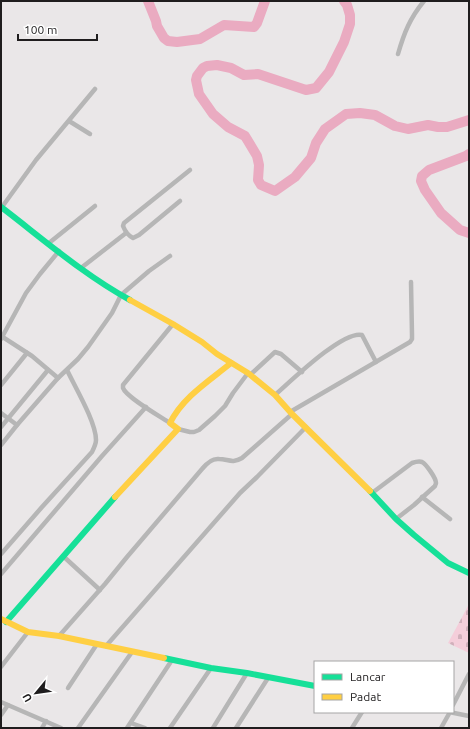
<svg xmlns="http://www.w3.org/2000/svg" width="470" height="729" font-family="Ubuntu,sans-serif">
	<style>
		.cemetery { fill: url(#cemetery-stones) }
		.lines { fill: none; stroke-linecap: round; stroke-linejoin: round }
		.river { stroke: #eaabc1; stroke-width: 10 }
		.street { stroke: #b6b6b6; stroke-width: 4.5 }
		.fast { stroke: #16e098; stroke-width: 6 }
		.slow { stroke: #ffcf43; stroke-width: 6 }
	</style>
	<defs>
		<pattern id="cemetery-stones" width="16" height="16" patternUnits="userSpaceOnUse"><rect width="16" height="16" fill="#f4ceda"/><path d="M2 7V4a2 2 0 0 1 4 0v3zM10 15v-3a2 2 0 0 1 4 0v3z" fill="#d1b0bb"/></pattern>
	</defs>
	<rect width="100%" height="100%" fill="#eae7e8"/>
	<!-- cemetery -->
	<polygon class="cemetery" points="469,604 469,653 448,643"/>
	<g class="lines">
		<!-- river -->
		<g class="river">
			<polyline points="148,1 156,21 157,26 164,38 168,41 177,42 200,39 224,25 254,27 257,23 265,1"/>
			<polyline points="344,1 347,5 350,15 350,24 344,42 329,72 316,88 306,90 258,74 244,75 231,68 217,65 207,66 203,68 197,76 196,80 199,94 213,114 228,127 245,136 257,156 259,165 258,180 261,185 275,191 295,177 311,158 316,143 325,129 346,114 360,113 375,115 395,126 408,129 428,125 438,127 447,127 469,120"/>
			<polyline points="469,154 466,156 429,170 422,176 421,181 425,190 441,213 460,230 469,233"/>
		</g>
		<!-- street -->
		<g class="street">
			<path d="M 398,54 C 404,33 410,18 424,1"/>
			<polyline points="69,121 90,134"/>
			<path d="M 180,201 L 139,235 L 133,238 C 127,235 125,231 123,226 L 124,223 L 190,170"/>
			<polyline points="2,207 36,160 95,89"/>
			<polyline points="49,243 95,206"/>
			<polyline points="81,268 126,233"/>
			<polyline points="1,336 32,356 58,378"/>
			<polyline points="1,339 26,293 40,274 59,251"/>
			<polyline points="250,375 275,352 281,354 302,372"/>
			<polyline points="1,385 27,353"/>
			<path d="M 275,395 C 290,382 343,330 362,335 L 376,362"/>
			<polyline points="290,412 410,342 412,339 412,335 411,282"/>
			<polyline points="1,413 17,425"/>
			<path d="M 170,423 C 161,417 126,397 123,388 C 123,387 123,386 123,385 L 173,324"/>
			<polyline points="1,427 48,370"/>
			<polyline points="178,429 190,432 194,432 199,430 215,416 225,406 233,393 248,373"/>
			<polyline points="1,445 17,425 58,378 78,359 88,347 112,313 121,295 149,271 170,256"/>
			<path d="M 372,493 L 412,463 C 415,462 419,461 422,462 C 426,464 436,478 436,483 C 436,484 435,485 435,486 L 414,505 L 396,519"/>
			<polyline points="422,497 450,519"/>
			<path d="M 1,554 L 42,507 L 92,452 C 94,448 96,444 96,440 C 96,422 75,387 67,370"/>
			<polyline points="63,556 100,590"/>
			<polyline points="1,574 102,456 146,407"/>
			<path d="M 59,636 L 105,584 L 127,557 L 202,469 C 206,464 212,458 219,459 C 228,459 232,464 242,458 L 292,414"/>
			<polyline points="106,646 240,493 257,477 306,427"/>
			<polyline points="1,667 28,632"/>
			<polyline points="68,688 97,644"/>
			<polyline points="1,702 61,728"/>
			<polyline points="453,705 469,674"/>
			<polyline points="449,712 469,716"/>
			<polyline points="1,715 8,705"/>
			<polyline points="131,723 145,728"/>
			<polyline points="42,728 46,721"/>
			<polyline points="78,728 132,652"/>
			<polyline points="127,728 172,660"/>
			<polyline points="170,728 211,668"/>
			<polyline points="213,728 247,673"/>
			<polyline points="236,728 268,678"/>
			<polyline points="352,728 362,712"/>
			<polyline points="441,728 450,712"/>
		</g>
		<!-- fast -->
		<g class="fast">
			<path d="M 1,207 C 43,239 84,275 130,300"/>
			<polyline points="370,491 396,519 414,535 448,563 469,573"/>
			<polyline points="6,622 115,497"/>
			<polyline points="164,658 211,668 247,673 315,686"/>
		</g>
		<!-- slow -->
		<g class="slow">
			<polyline points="130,300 173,324 202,342 217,354 248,373 275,395 292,414 370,491"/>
			<path d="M 115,497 L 178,429 L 170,423 C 183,397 209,381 231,363"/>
			<polyline points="1,619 28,632 59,636 164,658"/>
		</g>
	</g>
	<!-- border -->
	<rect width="470" height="729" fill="none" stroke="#1f1d1e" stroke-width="4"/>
	<!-- legend -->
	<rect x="314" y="661" width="140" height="52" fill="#ffffff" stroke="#a5a5a5"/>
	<rect x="322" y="674" width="20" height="6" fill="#16e098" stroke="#a5a5a5"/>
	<text x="350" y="681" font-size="12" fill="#1f1d1e">Lancar</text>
	<rect x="322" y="694" width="20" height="6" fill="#ffcf43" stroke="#a5a5a5"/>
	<text x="350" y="701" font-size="12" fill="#1f1d1e">Padat</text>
	<!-- north arrow -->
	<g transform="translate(36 693) rotate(241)" stroke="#ffffff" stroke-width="3" paint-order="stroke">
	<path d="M0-3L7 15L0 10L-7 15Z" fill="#1f1d1e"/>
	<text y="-6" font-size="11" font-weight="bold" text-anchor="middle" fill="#1f1d1e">U</text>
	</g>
	<!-- scale -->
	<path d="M18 34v6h79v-6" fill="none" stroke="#1f1d1e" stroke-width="2"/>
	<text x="24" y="34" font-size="12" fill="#1f1d1e" stroke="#ffffff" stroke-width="3" paint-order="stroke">100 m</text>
</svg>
